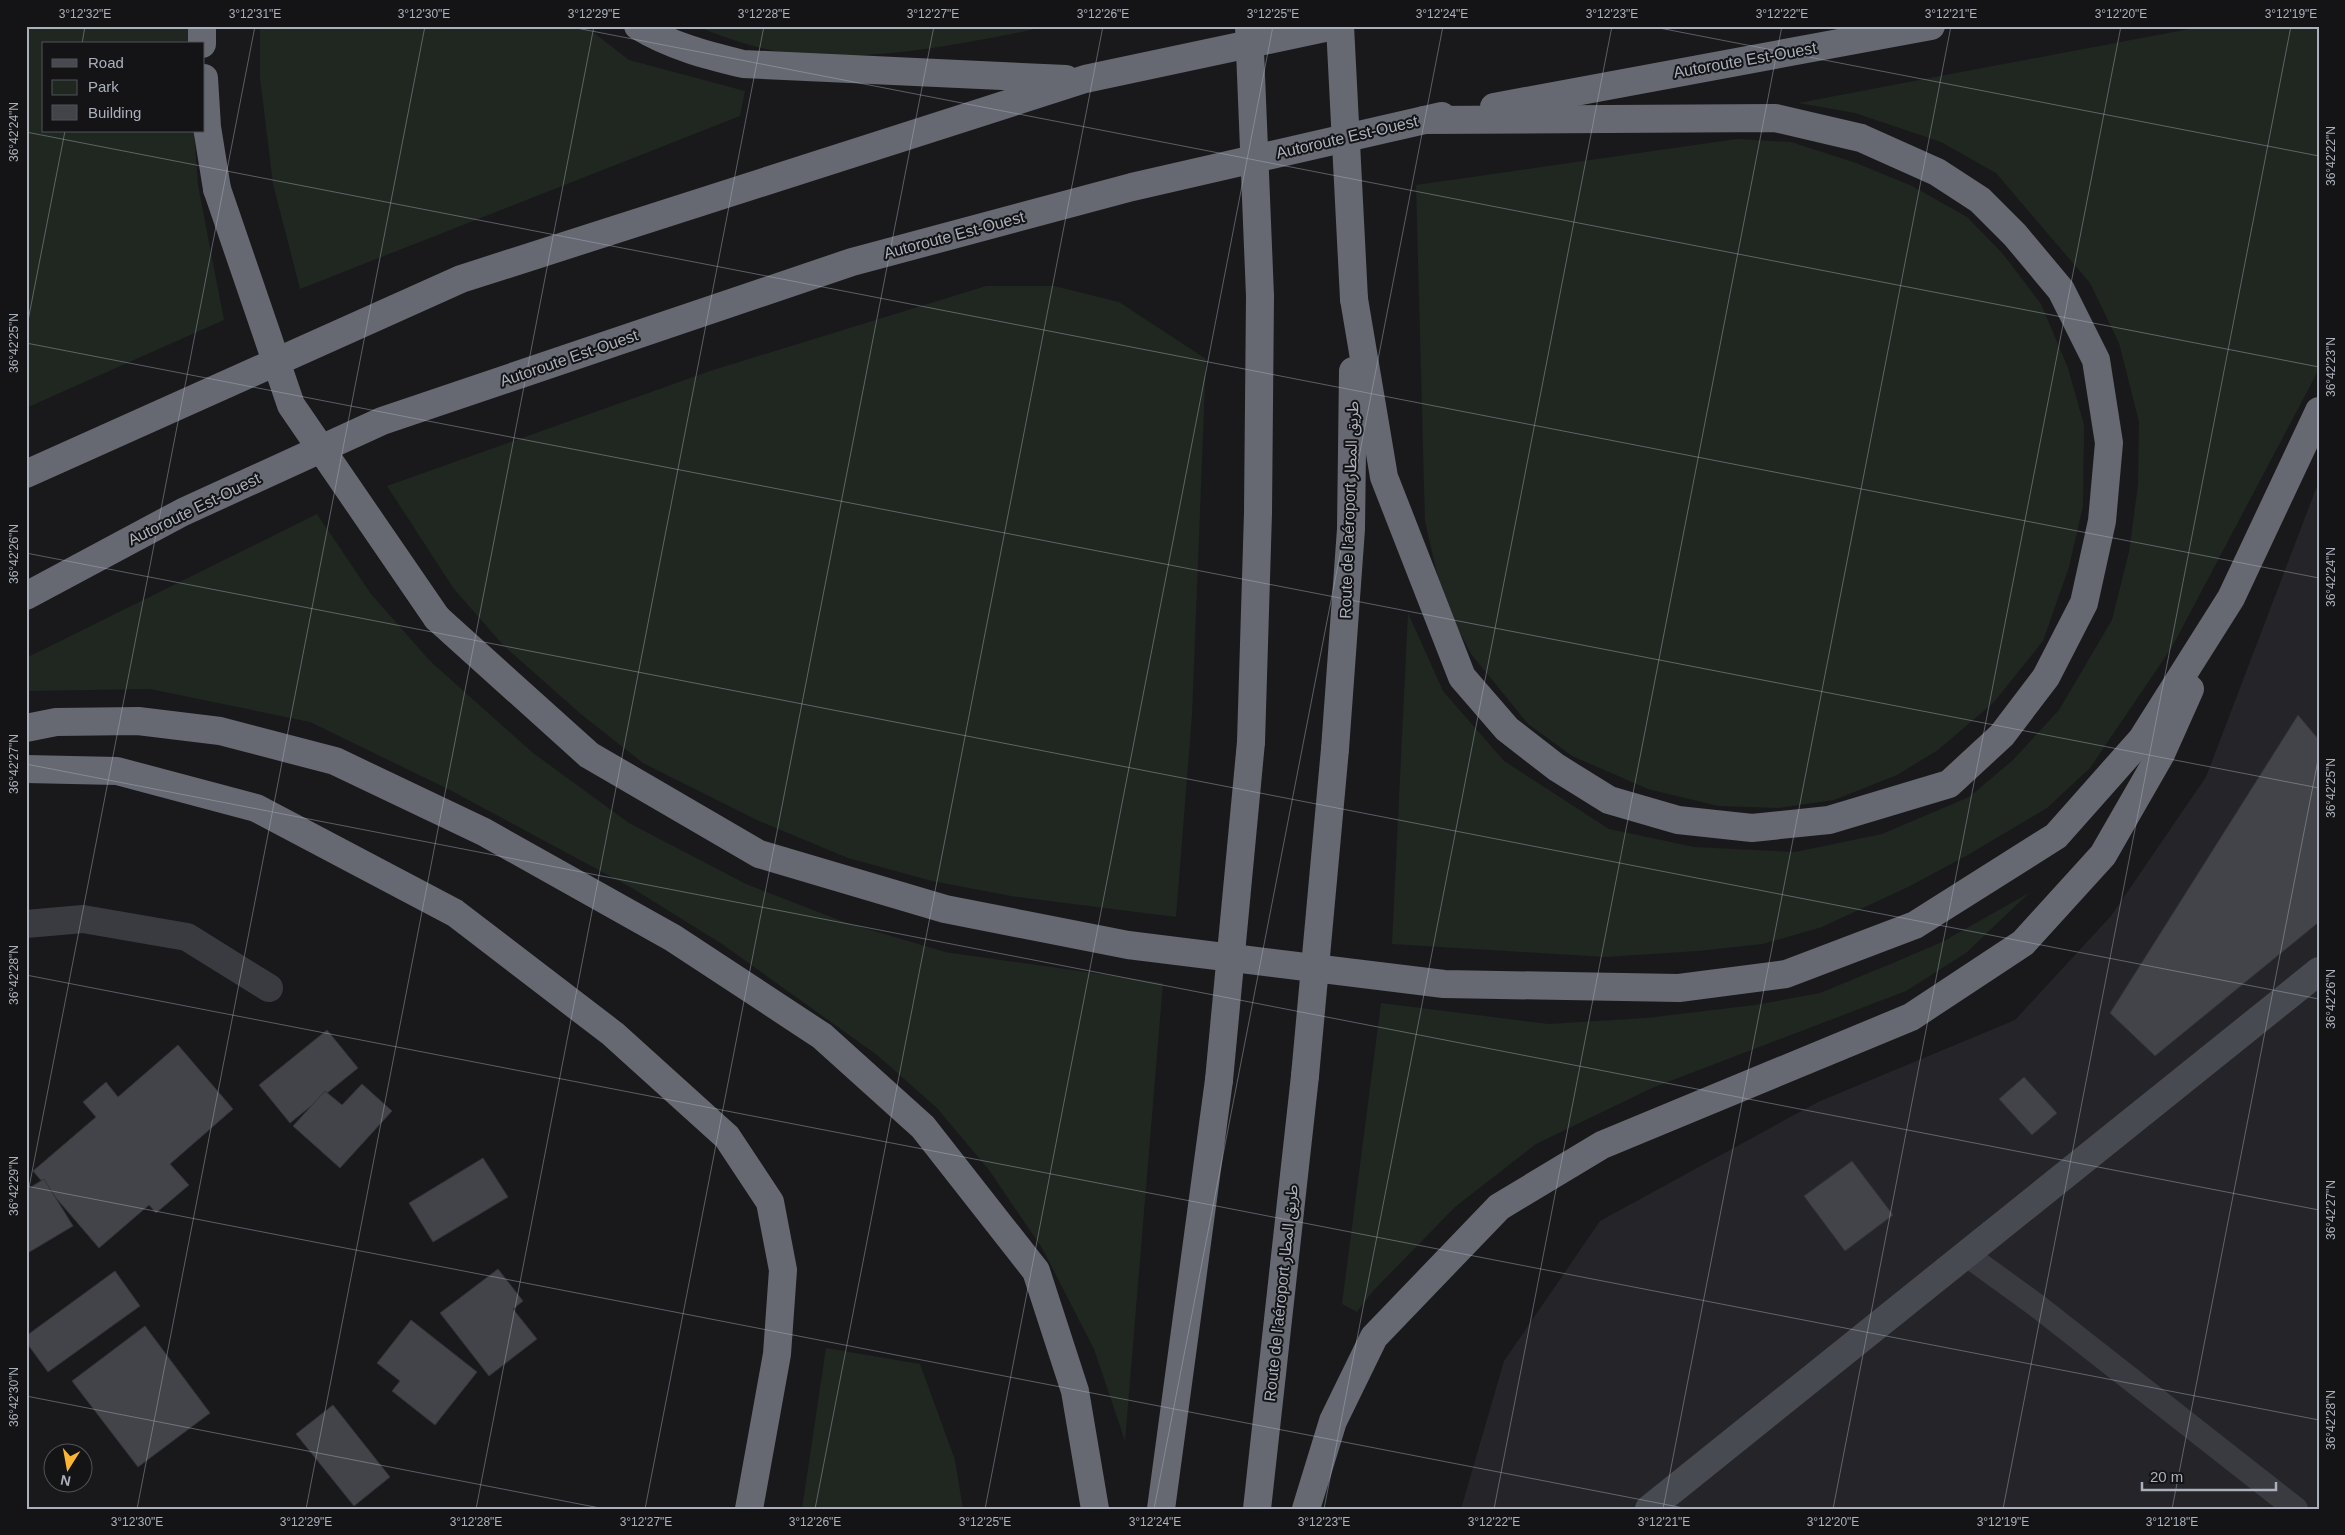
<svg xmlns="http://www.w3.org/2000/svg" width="2345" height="1535" font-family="Helvetica,'Noto Sans Arabic',sans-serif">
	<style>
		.built { fill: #252529 }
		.green { fill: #1f2720 }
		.building { fill: #434449; stroke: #333338 }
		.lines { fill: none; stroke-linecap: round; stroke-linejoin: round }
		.lane { stroke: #3a3b41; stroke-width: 24 }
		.street { stroke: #3a3b41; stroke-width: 28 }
		.secondary { stroke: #484a51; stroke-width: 28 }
		.highway { stroke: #666972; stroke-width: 28 }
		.highway-bridge { stroke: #666972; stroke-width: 28 }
		.ticks { fill: none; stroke: #abb1bc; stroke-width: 1; stroke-opacity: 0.45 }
		.labels { text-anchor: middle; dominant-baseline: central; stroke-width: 4; stroke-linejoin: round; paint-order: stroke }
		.street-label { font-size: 16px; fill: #abb1bc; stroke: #141417 }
		.neatline { fill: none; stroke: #abb1bc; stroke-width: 2 }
		.ticks-label { font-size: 12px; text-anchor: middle; fill: #abb1bc }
	</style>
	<rect width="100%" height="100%" fill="#19191c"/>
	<!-- built -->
	<polygon class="built" points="2319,481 2319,1509 1461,1509 1504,1361 1600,1221 1818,1102 2015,1020 2111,916 2206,777"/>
	<!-- green -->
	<g class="green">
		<polygon points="26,26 191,26 190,44 44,44 44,131 194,131 198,185 224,320 26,408"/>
		<polygon points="260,26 585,26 629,60 745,91 740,116 300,289 273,184 260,78"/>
		<path d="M 696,26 L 1050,26 C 966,43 877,63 791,53 C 758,50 726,38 696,26 Z"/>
		<polygon points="2205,26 2319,26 2319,369 2172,647 2090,768 2047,808 1966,856 1908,887 1822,927 1763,944 1698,951 1605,957 1392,944 1408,613 1443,691 1504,761 1609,829 1694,847 1795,852 1882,834 1969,797 2013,760 2059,710 2112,620 2129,552 2138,485 2139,422 2119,343 2090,283 1996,173 1941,142 1855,113 1798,103"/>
		<polygon points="1737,139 1791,142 1856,163 1912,186 1967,217 2003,254 2041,304 2068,368 2084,425 2083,506 2069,567 2043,641 1994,702 1938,750 1897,775 1834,800 1778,808 1718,806 1648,789 1572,756 1528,724 1471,654 1443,600 1425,521 1416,185"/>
		<polygon points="986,286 1054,286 1119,302 1206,359 1192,715 1176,917 1011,896 932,881 848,858 759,821 643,763 582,715 503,645 454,589 387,486 710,371"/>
		<polygon points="317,514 371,594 430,661 533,753 629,823 746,884 844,922 945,952 1163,983 1125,1441 1094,1349 1042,1248 989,1170 937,1108 877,1055 722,944 632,888 448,789 310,722 150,689 30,691 26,688 26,658"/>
		<polygon points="2029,893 1966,953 1906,991 1652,1088 1536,1144 1455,1207 1373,1291 1357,1312 1342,1304 1381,1003 1549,1024 1646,1018 1755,1005 1820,993 1893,963 1942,942"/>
		<polygon points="826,1348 920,1364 955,1460 963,1509 802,1509"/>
	</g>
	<!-- building -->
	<g class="building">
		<polygon points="2298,715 2319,740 2319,922 2155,1056 2110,1013"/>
		<polygon points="327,1030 358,1068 290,1123 259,1085"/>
		<polygon points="178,1045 233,1109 170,1164 189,1185 156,1213 149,1205 99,1248 33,1171 96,1117 83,1102 106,1082 118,1097"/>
		<polygon points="2024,1077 2057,1113 2032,1135 1999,1099"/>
		<polygon points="362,1084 392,1111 340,1168 293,1126 325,1091 342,1105"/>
		<polygon points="483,1158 508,1197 433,1242 409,1203"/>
		<polygon points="1852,1161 1893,1215 1845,1251 1804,1196"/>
		<polygon points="44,1179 73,1226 26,1254 26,1190"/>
		<polygon points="498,1269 523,1301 513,1309 537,1339 489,1376 440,1313"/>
		<polygon points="115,1271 140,1306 48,1372 26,1342 26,1336"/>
		<polygon points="411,1320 477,1372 435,1425 392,1391 400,1381 377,1363"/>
		<polygon points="145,1326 210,1413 138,1467 72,1381"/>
		<polygon points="333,1405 390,1477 354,1506 296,1434"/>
	</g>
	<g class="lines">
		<!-- lane -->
		<polyline class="lane" points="1967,1255 2036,1305 2296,1509"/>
		<!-- street -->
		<polyline class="street" points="26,924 83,919 187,937 269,988"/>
		<!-- secondary -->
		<polyline class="secondary" points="1649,1509 2319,971"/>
		<!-- highway -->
		<g class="highway">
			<polyline points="202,26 202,44"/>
			<path d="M 638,26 C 671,46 706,55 743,64 L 1066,79"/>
			<polyline points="204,78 207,127 217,189"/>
			<polyline points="1494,107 1931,26"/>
			<polyline points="1354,299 1384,477 1462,677 1507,729 1556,767 1609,800 1678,820 1752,828 1829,820 1949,784 2002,735 2046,677 2084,603 2102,521 2109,443 2096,360 2061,290 2015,235 1980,200 1937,172 1861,138 1775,118 1424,120"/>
			<polyline points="26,474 461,279 1085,79 1334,26"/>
			<polyline points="26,596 183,512 382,421 852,262 1132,187 1442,116"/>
			<polyline points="437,618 589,755 759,854 945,909 1128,945 1444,984 1679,988 1786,974 1915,925 2056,836 2142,739 2231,598 2319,411"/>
			<polyline points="26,728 56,722 138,721 220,731 335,761 484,832 673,938 822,1036 923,1127 1036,1271 1075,1391 1095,1509"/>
			<polyline points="1251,742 1258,513 1260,296"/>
			<polyline points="1335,749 1351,529 1353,371"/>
			<polyline points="26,769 117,771 256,808 455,913 613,1034 727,1137 770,1202 783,1270 777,1354 749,1509"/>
			<polyline points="1161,1509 1219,1080"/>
			<polyline points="1257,1509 1305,1076"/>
			<polyline points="1306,1509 1333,1421 1374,1337 1499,1207 1602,1145 1911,1017 2023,943 2103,855 2161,754 2190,689"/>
		</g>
		<!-- highway-bridge -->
		<g class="highway-bridge">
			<polyline points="1249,26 1260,296"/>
			<polyline points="1340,26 1354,299"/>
			<polyline points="217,189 291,405 437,618"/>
			<polyline points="1305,1076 1335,749"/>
			<polyline points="1219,1080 1251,742"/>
		</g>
	</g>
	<!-- ticks -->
	<path class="ticks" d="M 566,26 L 2319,367M 1649,26 L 2319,156M 82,44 L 85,26M 26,132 L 2319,578M 26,331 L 65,131M 26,343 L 2319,788M 26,553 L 2319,999M 26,764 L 2319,1210M 26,975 L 2319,1420M 26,1186 L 1689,1509M 26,1203 L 255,26M 26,1396 L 605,1509M 137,1509 L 425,26M 306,1509 L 594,26M 476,1509 L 764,26M 645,1509 L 934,26M 815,1509 L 1103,26M 985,1509 L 1273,26M 1154,1509 L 1443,26M 1324,1509 L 1612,26M 1494,1509 L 1782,26M 1663,1509 L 1951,26M 1833,1509 L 2121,26M 2003,1509 L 2291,26M 2172,1509 L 2319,755"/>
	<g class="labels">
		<!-- street labels -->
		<g class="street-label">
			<text transform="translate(1745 60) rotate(-10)">Autoroute Est-Ouest</text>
			<text transform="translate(1347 137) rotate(-13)">Autoroute Est-Ouest</text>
			<text transform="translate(954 235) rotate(-15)">Autoroute Est-Ouest</text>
			<text transform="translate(569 358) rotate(-19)">Autoroute Est-Ouest</text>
			<text transform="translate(194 509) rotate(-26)">Autoroute Est-Ouest</text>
			<text transform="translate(1349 510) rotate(-88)">Route de l'aéroport طريق المطار</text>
			<text transform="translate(1281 1293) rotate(-84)">Route de l'aéroport طريق المطار</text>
		</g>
	</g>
	<!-- border -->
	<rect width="2345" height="1535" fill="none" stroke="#141417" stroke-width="55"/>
	<!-- legend -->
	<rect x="42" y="42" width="162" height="90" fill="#141417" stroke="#505359"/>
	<rect x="52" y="59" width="25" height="8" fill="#484a51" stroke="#505359"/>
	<text x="88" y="68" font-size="15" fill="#abb1bc">Road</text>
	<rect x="52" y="80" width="25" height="15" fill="#1f2720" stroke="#505359"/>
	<text x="88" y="92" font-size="15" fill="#abb1bc">Park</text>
	<rect x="52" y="105" width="25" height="15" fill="#434449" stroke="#505359"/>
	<text x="88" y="118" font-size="15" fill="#abb1bc">Building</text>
	<!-- north arrow -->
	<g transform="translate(68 1468) rotate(191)"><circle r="24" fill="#141417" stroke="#505359"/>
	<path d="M0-4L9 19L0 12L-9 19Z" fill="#fab533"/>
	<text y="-8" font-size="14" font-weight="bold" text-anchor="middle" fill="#abb1bc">N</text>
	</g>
	<!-- scale -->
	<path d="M2142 1482v8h134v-8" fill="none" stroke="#abb1bc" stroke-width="2.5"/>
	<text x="2150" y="1482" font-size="15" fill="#abb1bc" stroke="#141417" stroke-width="4" paint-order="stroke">20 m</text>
	<rect x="28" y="28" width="2290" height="1480" class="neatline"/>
	<g class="ticks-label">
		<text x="85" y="18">3°12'32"E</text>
		<text x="255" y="18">3°12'31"E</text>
		<text x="424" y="18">3°12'30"E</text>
		<text x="594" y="18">3°12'29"E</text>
		<text x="764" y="18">3°12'28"E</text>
		<text x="933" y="18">3°12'27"E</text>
		<text x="1103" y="18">3°12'26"E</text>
		<text x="1273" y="18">3°12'25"E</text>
		<text x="1442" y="18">3°12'24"E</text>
		<text x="1612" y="18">3°12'23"E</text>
		<text x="1782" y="18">3°12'22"E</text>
		<text x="1951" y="18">3°12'21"E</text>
		<text x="2121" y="18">3°12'20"E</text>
		<text x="2291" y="18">3°12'19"E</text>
		<text transform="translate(14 132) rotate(-90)" y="4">36°42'24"N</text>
		<text transform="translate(2331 156) rotate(-90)" y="4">36°42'22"N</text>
		<text transform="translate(14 343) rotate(-90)" y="4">36°42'25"N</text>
		<text transform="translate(2331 367) rotate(-90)" y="4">36°42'23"N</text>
		<text transform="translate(14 554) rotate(-90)" y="4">36°42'26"N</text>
		<text transform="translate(2331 577) rotate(-90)" y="4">36°42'24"N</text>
		<text transform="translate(14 764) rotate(-90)" y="4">36°42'27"N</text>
		<text transform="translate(2331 788) rotate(-90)" y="4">36°42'25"N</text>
		<text transform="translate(14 975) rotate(-90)" y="4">36°42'28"N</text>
		<text transform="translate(2331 999) rotate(-90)" y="4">36°42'26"N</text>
		<text transform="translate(14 1186) rotate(-90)" y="4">36°42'29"N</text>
		<text transform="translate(2331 1210) rotate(-90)" y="4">36°42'27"N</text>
		<text transform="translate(14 1397) rotate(-90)" y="4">36°42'30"N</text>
		<text transform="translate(2331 1420) rotate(-90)" y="4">36°42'28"N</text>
		<text x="137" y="1526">3°12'30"E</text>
		<text x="306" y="1526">3°12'29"E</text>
		<text x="476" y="1526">3°12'28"E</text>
		<text x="646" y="1526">3°12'27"E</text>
		<text x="815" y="1526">3°12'26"E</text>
		<text x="985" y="1526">3°12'25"E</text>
		<text x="1155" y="1526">3°12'24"E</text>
		<text x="1324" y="1526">3°12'23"E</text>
		<text x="1494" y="1526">3°12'22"E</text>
		<text x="1664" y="1526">3°12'21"E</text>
		<text x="1833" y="1526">3°12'20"E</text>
		<text x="2003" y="1526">3°12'19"E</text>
		<text x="2172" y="1526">3°12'18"E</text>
	</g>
</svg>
